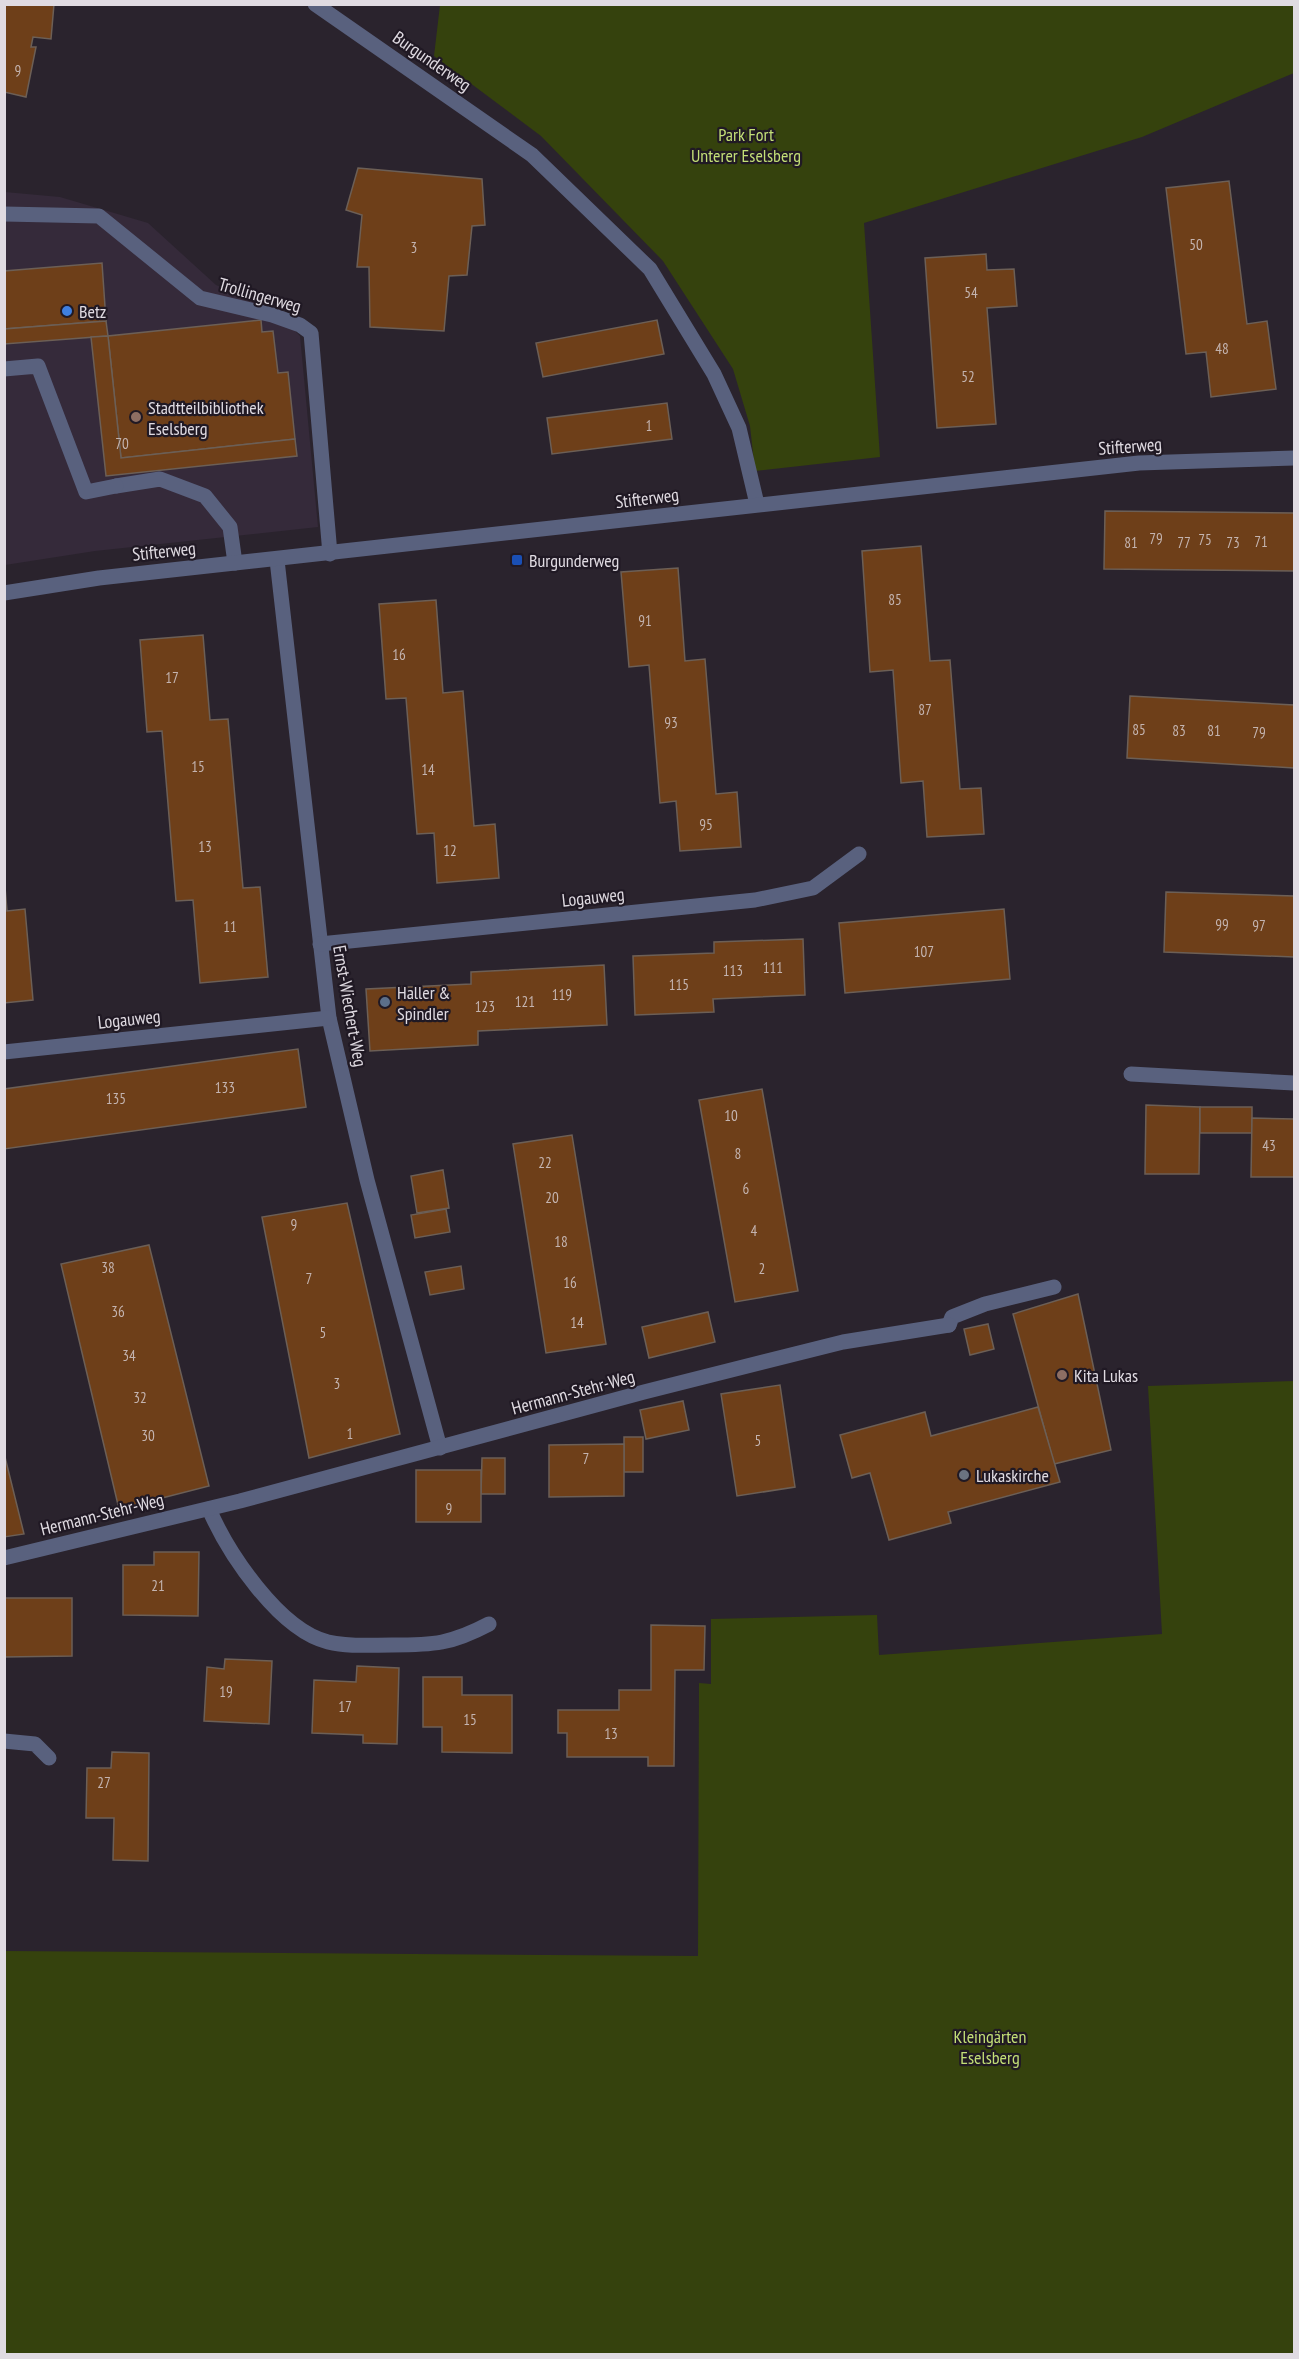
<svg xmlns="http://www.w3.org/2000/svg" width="1299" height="2359" font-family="'PT Sans Narrow',sans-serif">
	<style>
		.built { fill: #352a3a }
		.green { fill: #35420d }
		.building { fill: #6e3f19; stroke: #6c5f56; stroke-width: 1.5 }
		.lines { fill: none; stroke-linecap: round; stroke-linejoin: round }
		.lane { stroke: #59617e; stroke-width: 15 }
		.street { stroke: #59617e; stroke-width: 15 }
		.shop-dot { fill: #3f7fe0; stroke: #201924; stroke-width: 2 }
		.education-dot { fill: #8d6e63; stroke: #201924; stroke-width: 2 }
		.transit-dot { fill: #1a4fb4; stroke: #201924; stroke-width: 2 }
		.service-dot { fill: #5c6f8a; stroke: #201924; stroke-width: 2 }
		.worship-dot { fill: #6b7280; stroke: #201924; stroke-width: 2 }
		.labels { text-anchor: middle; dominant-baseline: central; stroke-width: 4.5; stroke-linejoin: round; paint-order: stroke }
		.number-label { font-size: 15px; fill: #c4b4b0 }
		.street-label { font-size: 18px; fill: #e0dbe2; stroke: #201924 }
		.park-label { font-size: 18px; fill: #c3df77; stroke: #201924 }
		.poi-label { font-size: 18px; fill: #e0dbe2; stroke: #201924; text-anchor: start }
	</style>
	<rect width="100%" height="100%" fill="#2a232d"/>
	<!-- built -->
	<polygon class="built" points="5,192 60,197 148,223 216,285 275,310 300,336 318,527 95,551 5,565"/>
	<!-- green -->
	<g class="green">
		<polygon points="440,5 1294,5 1294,73 1142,137 864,223 880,457 755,471 750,426 733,369 663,261 541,136 434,56"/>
		<polygon points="1294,1381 1294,2354 5,2354 5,1951 698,1956 699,1683 711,1684 711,1619 877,1615 879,1655 1162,1634 1148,1386"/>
	</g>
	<!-- building -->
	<g class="building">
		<polygon points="4,4 54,4 51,39 33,37 31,47 36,47 26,97 4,92"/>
		<polygon points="358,168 482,179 485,225 472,226 467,275 449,276 444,331 370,327 369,267 357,267 362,215 346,210"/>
		<polygon points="1229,181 1247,324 1267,321 1276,389 1211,397 1206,352 1186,354 1166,188"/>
		<polygon points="986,254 987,270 1014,269 1017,306 987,308 996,424 937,428 925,258"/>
		<polygon points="102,263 106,321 4,329 4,271"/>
		<polygon points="261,320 262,332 273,331 278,373 288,372 295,439 121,458 108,336"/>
		<polygon points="657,320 664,354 543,377 536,343"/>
		<polygon points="106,321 108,336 4,344 4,329"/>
		<polygon points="108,336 121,458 295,439 297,456 106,476 91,337"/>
		<polygon points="667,403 672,439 552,454 547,418"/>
		<polygon points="1105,511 1294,513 1294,571 1104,569"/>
		<polygon points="921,546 930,661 950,660 960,789 981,788 984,834 927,837 923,781 901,783 893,670 870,672 862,551"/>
		<polygon points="678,568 685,661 705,659 716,794 737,792 741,847 680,851 676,801 660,803 649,665 629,667 621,572"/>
		<polygon points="436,600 443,693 463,691 474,826 495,824 499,878 437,883 434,833 417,834 406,698 386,699 379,604"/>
		<polygon points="203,635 210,720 228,719 243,888 260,887 268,977 200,983 193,900 176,901 162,731 147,732 140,640"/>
		<polygon points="1130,696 1294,705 1294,768 1127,758"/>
		<polygon points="4,875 7,911 25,909 33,1000 4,1003"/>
		<polygon points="1166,892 1294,896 1294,957 1164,952"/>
		<polygon points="1004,909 1010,979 845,993 839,923"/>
		<polygon points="803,939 805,995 713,999 714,1012 635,1015 633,956 714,953 714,942"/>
		<polygon points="604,965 607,1025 478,1031 478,1045 370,1051 366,989 471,984 471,972"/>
		<polygon points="298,1049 306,1107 4,1149 4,1089"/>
		<polygon points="762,1089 798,1291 735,1302 699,1100"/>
		<polygon points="1146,1105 1200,1107 1199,1174 1145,1174"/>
		<rect x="1200" y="1107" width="52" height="26"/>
		<polygon points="1252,1118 1294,1119 1294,1177 1251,1177"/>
		<polygon points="572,1135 606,1344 546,1353 513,1144"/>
		<polygon points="443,1170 449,1208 417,1213 411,1176"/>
		<polygon points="347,1203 400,1434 309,1458 262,1217"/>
		<polygon points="446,1209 450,1232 415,1238 411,1215"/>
		<polygon points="149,1245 209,1486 119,1509 61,1264"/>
		<polygon points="461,1266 464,1289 430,1295 425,1272"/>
		<polygon points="1078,1294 1111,1450 1054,1464 1013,1314"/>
		<polygon points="708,1312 715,1342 649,1358 642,1327"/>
		<polygon points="988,1324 994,1349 970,1355 964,1329"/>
		<polygon points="780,1385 795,1487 737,1496 721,1394"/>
		<polygon points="683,1401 689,1430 646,1439 640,1410"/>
		<polygon points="1038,1407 1060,1482 948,1512 951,1523 889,1540 870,1473 852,1478 840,1435 925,1412 931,1436"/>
		<rect x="624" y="1437" width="19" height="35"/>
		<polygon points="624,1444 624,1496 549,1497 549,1445"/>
		<polygon points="4,1453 24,1534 4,1537"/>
		<polygon points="482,1458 505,1458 505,1494 481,1494"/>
		<rect x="416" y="1470" width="65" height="52"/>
		<polygon points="154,1552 199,1552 198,1616 123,1615 123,1565 154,1565"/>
		<polygon points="4,1598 72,1598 72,1656 4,1657"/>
		<polygon points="651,1625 705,1626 704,1670 675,1670 674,1766 648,1766 648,1757 567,1757 567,1733 558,1733 558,1710 619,1710 619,1690 651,1690"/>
		<polygon points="225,1659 272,1661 269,1724 204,1721 207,1667 224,1669"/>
		<polygon points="357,1666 399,1668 397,1744 363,1743 363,1735 312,1733 314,1680 356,1682"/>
		<polygon points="423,1677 462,1677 462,1695 512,1695 512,1753 442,1752 442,1727 423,1727"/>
		<polygon points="112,1752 149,1753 148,1861 113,1860 114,1818 86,1818 87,1768 111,1768"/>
	</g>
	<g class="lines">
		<!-- lane -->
		<g class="lane">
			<polyline points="4,214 99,216 200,298 272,315 300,325 311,333 330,554"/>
			<polyline points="116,486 160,479 205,496 230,527 235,563"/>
			<polyline points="1131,1074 1294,1083"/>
			<polyline points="949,1325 952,1317 985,1304 1054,1287"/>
		</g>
		<!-- street -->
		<g class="street">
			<polyline points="315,4 532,155 650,269 714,374 739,428 757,504"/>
			<polyline points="4,369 38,366 86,492 116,486"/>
			<polyline points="277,560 329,1018 367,1180 440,1448"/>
			<polyline points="4,593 99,578 1139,463 1294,458"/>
			<polyline points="320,944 755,900 813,888 859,854"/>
			<polyline points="4,1052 329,1018"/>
			<path d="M 209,1509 C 228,1553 279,1630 328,1642 C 348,1647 371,1645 392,1645 C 434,1645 451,1644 489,1624"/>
			<polyline points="4,1558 240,1501 644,1392 843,1342 949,1325"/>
			<polyline points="4,1741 35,1744 49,1758"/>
		</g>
	</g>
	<!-- markers -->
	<circle class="shop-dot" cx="67" cy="311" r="6"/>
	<g class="education-dot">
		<circle cx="136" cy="417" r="6"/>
		<circle cx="1062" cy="1375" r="6"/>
	</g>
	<rect class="transit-dot" x="511" y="554" width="12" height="12" rx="3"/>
	<circle class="service-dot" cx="385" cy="1002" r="6"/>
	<circle class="worship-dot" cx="964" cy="1475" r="6"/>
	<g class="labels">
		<!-- number labels -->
		<g class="number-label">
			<text x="18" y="70">9</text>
			<text x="1196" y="244">50</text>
			<text x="414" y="247">3</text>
			<text x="971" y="292">54</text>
			<text x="1222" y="348">48</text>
			<text x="968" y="376">52</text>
			<text x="649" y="425">1</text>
			<text x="122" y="443">70</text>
			<text x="1156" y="538">79</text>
			<text x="1205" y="539">75</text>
			<text x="1261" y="541">71</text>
			<text x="1131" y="542">81</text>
			<text x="1184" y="542">77</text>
			<text x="1233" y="542">73</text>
			<text x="895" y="599">85</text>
			<text x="645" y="620">91</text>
			<text x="399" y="654">16</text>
			<text x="172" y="677">17</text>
			<text x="925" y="709">87</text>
			<text x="671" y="722">93</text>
			<text x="1139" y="729">85</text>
			<text x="1179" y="730">83</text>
			<text x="1214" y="730">81</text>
			<text x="1259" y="732">79</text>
			<text x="198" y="766">15</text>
			<text x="428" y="769">14</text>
			<text x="706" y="824">95</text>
			<text x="205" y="846">13</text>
			<text x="450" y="850">12</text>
			<text x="1222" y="924">99</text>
			<text x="1259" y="925">97</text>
			<text x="230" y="926">11</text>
			<text x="924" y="951">107</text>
			<text x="773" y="967">111</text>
			<text x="733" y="970">113</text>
			<text x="679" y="984">115</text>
			<text x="562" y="994">119</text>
			<text x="525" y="1001">121</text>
			<text x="485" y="1006">123</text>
			<text x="225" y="1087">133</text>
			<text x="116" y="1098">135</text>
			<text x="731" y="1115">10</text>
			<text x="1269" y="1145">43</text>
			<text x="738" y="1153">8</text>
			<text x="545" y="1162">22</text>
			<text x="746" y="1188">6</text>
			<text x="552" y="1197">20</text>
			<text x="294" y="1224">9</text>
			<text x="754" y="1230">4</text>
			<text x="561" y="1241">18</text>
			<text x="108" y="1267">38</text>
			<text x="762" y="1268">2</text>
			<text x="309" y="1278">7</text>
			<text x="570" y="1282">16</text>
			<text x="118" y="1311">36</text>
			<text x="577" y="1322">14</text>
			<text x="323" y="1332">5</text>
			<text x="129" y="1355">34</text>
			<text x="337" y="1383">3</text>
			<text x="140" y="1397">32</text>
			<text x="350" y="1433">1</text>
			<text x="148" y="1435">30</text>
			<text x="758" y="1440">5</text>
			<text x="586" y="1458">7</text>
			<text x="449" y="1508">9</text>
			<text x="158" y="1585">21</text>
			<text x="226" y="1691">19</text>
			<text x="345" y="1706">17</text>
			<text x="470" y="1719">15</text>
			<text x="611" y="1733">13</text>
			<text x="104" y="1782">27</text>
		</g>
		<!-- street labels -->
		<g class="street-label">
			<text transform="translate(432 61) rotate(35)">Burgunderweg</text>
			<text transform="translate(260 295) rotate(16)">Trollingerweg</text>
			<text transform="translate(1130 446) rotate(-4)">Stifterweg</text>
			<text transform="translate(647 498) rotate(-7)">Stifterweg</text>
			<text transform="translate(164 551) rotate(-6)">Stifterweg</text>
			<text transform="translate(593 897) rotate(-6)">Logauweg</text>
			<text transform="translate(350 1006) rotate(80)">Ernst-Wiechert-Weg</text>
			<text transform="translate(129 1019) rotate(-6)">Logauweg</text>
			<text transform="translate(573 1392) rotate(-15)">Hermann-Stehr-Weg</text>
			<text transform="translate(102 1514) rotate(-14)">Hermann-Stehr-Weg</text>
		</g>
		<!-- park labels -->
		<g class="park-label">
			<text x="746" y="134">Park Fort<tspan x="746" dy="21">Unterer Eselsberg</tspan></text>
			<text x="990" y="2036">Kleingärten<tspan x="990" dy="21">Eselsberg</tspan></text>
		</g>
		<!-- poi labels -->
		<g class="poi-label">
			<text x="79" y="311">Betz</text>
			<text x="148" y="407">Stadtteilbibliothek<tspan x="148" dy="21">Eselsberg</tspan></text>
			<text x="529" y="560">Burgunderweg</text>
			<text x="397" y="992">Haller &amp;<tspan x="397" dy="21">Spindler</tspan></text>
			<text x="1074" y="1375">Kita Lukas</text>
			<text x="976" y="1475">Lukaskirche</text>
		</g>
	</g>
	<!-- border -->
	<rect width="1299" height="2359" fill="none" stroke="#e0dbe2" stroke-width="12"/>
</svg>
